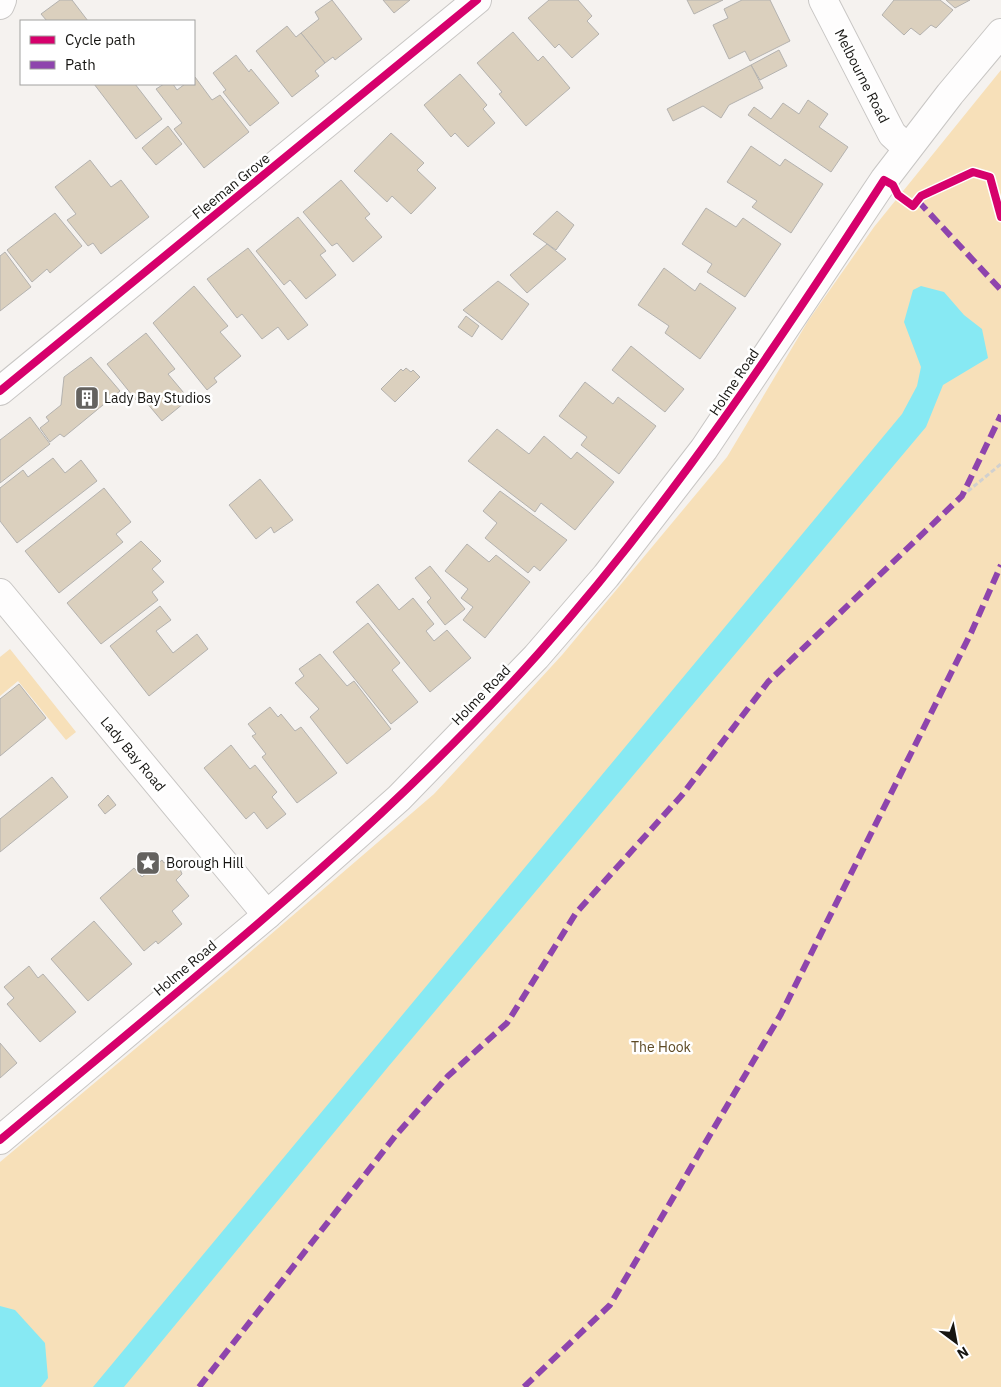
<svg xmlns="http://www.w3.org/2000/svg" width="1001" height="1387" font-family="'IBM Plex Sans',sans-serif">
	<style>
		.green { fill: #f7e0b9 }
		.water { fill: #87e9f3 }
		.building { fill: #dbd0be; stroke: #b4b2af }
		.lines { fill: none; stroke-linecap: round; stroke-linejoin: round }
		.minor-casing { stroke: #c8c6c4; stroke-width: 30 }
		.path { stroke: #d1d0cf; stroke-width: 3; stroke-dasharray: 5 2.5; stroke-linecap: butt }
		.minor { stroke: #fefdfd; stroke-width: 28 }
		.quiet { stroke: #8e44ad; stroke-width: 6; stroke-dasharray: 12 6; stroke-linecap: butt }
		.cycleway-casing { stroke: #fff; stroke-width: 11 }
		.cycleway { stroke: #d6006c; stroke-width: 8 }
		.labels { text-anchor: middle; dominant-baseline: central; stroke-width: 5; stroke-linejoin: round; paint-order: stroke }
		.street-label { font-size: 14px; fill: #161512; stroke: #fff }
		.poi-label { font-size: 14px; fill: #161512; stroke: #fff; text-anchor: start }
		.park-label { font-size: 14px; fill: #5e4a24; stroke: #fff }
	</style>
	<rect width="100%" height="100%" fill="#f5f2ef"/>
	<!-- green -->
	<g class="green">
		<polygon points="1001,70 1001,1387 0,1387 0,1162 227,972 434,794 562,655 727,457 808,321 874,227"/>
		<polygon points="10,649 76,732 66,740 18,681 0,696 0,657"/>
	</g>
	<!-- water -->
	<g class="water">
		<polygon points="921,286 944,292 964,315 982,329 988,358 943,385 926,427 388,1067 124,1387 93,1387 902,414 917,386 921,367 904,322 913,290"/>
		<polygon points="0,1306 15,1310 45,1343 48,1378 41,1387 0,1387"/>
	</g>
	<!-- building -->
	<g class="building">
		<polygon points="60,0 72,0 88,21 47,21 41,14"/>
		<polygon points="332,0 362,39 335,60 333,57 325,63 301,33 319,19 315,12"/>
		<polygon points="383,0 410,0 394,13"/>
		<polygon points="549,0 578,0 592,16 587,21 599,34 572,58 559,44 555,48 528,18"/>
		<polygon points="687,0 723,0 694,14"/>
		<polygon points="742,0 770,0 790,41 750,61 745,51 729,59 713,25 728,18 724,9"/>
		<polygon points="894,0 940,0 953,10 936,28 931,25 920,35 911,28 904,35 882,15"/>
		<polygon points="946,0 970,0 955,8"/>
		<polygon points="287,26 296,37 301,33 325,63 315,71 319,76 292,97 256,51"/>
		<polygon points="513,32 538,61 543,56 570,88 526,126 499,94 502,92 477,63"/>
		<polygon points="779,50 787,66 760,80 751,65"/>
		<polygon points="236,55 249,72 251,69 279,103 250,126 223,92 226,90 213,73"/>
		<polygon points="751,65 763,88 729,105 721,118 703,106 673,121 667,109"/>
		<polygon points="460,74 487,105 483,109 495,123 468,147 455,133 451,137 424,105"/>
		<polygon points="195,77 212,100 220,95 249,132 204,168 174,129 182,123 156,89 164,84 173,84 177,90 185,84 194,84"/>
		<polygon points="94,84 135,84 162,119 136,139"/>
		<polygon points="808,100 828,114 819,127 848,147 831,172 748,115 754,107 771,119 783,103 799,114"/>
		<polygon points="168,126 182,144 156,165 142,148"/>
		<polygon points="391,133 424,163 417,170 436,188 411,214 392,196 387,202 354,171"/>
		<polygon points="751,146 780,166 785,159 823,184 791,233 752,207 757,201 727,182"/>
		<polygon points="90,160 111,187 121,180 149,217 101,254 93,243 88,246 67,220 76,214 55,187"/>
		<polygon points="341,180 370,214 365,218 382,237 353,262 337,243 332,246 303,212"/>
		<polygon points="706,208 736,227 743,218 781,244 745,297 707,272 712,264 682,244"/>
		<polygon points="557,211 574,225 556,250 533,234"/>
		<polygon points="55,213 82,246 50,273 47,269 32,282 7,250"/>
		<polygon points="298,217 326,251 320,255 336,275 306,299 290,280 284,285 256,251"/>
		<polygon points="547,244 566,259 527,293 510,275"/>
		<polygon points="248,248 308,325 288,340 278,327 262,339 242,314 237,318 207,279"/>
		<polygon points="5,252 31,287 0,311 0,256"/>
		<polygon points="664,268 695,291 700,283 736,308 700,359 665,333 669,326 638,305"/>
		<polygon points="498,281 529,304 502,340 463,310"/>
		<polygon points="194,286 228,326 220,332 241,356 214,378 217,382 207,390 153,323"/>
		<polygon points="466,316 479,326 472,337 458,327"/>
		<polygon points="146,333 175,369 168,374 189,399 162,421 141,396 136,400 107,364"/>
		<polygon points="631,346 684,389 665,412 612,370"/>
		<polygon points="91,357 120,391 64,437 60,434 50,442 40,428 49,421 46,417 61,405 64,377"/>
		<polygon points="406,368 411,372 413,370 420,377 395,402 381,389 401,369 403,371"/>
		<polygon points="585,382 613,404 618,397 656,426 619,474 581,445 587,437 559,416"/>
		<polygon points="30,417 50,444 0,483 0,440"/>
		<polygon points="497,429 529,454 544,436 571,459 577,452 614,482 575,530 541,503 535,512 468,461"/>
		<polygon points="53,458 65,473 81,460 97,481 17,543 0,521 0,488 23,470 28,477"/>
		<polygon points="260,479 293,520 274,533 271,527 256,539 229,505"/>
		<polygon points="104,488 131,522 116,534 123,542 59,593 25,551"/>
		<polygon points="500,491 567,540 540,571 534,566 528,573 485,538 497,523 483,511"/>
		<polygon points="141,541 161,561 152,569 164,582 152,592 158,600 101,644 67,603"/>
		<polygon points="467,544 489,562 496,555 530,582 485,638 463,620 473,607 461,598 468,589 445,571"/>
		<polygon points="430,566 465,609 445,625 427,602 431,598 415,578"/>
		<polygon points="378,584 399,610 413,598 434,624 426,631 434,641 447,630 471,658 430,692 356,602"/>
		<polygon points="160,606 171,620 156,631 173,653 197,634 208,649 149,696 110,646"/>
		<polygon points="368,623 400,663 392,670 418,702 391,724 333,652"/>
		<polygon points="320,654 347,686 354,681 391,729 347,764 310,717 319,709 295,683 304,676 299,669"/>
		<polygon points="19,684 46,718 0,756 0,699"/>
		<polygon points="270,707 278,717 281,714 295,731 301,727 337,773 297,803 262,757 266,754 252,736 256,734 248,724"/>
		<polygon points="231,745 250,769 255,765 277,792 272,797 286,814 267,829 254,812 246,819 204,768"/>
		<polygon points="52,777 68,797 0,852 0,819"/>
		<polygon points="108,795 116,805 105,814 98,805"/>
		<polygon points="171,859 178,864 182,874 176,880 189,896 172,911 182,924 158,944 156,941 144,951 100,898 134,868 142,877 162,860 164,863"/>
		<polygon points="94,921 132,964 88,1001 51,959"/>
		<polygon points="29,966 38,978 43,974 76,1012 40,1042 7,1004 14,998 4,987"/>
		<polygon points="0,1043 17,1063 0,1078"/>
	</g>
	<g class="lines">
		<defs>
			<g id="minor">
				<polyline points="823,0 892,134 907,148"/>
				<polyline points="0,5 2,0"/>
				<polyline points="0,391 477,0"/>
				<polyline points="0,593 267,915"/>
				<polyline points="0,1140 267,915 399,798 536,657 606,576 704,449 884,180 950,94 1001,33"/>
			</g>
		</defs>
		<!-- minor casing -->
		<use href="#minor" class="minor-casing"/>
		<!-- path -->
		<polyline class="path" points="962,496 1001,464"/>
		<!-- minor -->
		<use href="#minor" class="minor"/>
		<!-- quiet -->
		<g class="quiet">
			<polyline points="918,201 1001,290"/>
			<polyline points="199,1387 396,1135 448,1076 507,1023 576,913 682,795 768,682 962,496 1001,415"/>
			<polyline points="524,1387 610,1305 781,1014 971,633 1001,565"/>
		</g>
		<defs>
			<g id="cycleway">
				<polyline points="0,391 477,0"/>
				<path d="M 0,1140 C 185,985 377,834 538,654 C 669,507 778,344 884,180 L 893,185 L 898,195 L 913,206 L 921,196 L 973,172 L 990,177 L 1001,217"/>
			</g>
		</defs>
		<!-- cycleway casing -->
		<use href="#cycleway" class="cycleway-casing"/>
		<!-- cycleway -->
		<use href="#cycleway" class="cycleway"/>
	</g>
	<!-- icons -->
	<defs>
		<symbol id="building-square" viewBox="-11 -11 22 22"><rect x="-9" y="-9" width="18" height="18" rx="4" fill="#64625f" stroke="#fff"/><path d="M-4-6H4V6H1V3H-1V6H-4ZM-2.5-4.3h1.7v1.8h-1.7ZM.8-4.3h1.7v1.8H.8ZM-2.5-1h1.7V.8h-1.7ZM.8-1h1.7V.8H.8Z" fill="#fff"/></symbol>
		<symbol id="sight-square" viewBox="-11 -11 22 22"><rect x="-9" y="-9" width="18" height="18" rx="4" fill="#64625f" stroke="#fff"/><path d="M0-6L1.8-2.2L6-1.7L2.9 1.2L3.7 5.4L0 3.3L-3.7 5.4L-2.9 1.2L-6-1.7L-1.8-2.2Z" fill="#fff"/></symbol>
	</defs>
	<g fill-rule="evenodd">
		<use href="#building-square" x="73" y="384" width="28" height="28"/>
		<use href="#sight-square" x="134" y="849" width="28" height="28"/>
	</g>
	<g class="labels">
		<!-- street labels -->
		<g class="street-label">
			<text transform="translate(862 76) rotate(63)">Melbourne Road</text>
			<text transform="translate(231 186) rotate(-39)">Fleeman Grove</text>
			<text transform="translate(734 382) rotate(-56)">Holme Road</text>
			<text transform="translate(481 695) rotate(-46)">Holme Road</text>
			<text transform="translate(133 754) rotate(50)">Lady Bay Road</text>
			<text transform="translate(185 968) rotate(-40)">Holme Road</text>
		</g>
		<!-- poi labels -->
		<g class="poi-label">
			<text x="104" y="398">Lady Bay Studios</text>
			<text x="166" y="863">Borough Hill</text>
		</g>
		<!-- park labels -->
		<g class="park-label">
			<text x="661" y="1047">The Hook</text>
		</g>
	</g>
	<!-- legend -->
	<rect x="20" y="20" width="175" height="65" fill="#ffffff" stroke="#a2a1a0"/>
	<rect x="30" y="36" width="25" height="8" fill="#d6006c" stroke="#a2a1a0"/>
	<text x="65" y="45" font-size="15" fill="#161512">Cycle path</text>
	<rect x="30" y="61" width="25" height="8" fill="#8e44ad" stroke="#a2a1a0"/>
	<text x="65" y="70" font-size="15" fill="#161512">Path</text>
	<!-- north arrow -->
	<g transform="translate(956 1342) rotate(148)" stroke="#ffffff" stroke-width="4" paint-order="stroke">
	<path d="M0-4L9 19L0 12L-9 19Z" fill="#161512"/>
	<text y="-8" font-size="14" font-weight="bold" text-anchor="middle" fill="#161512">N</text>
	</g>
</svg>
